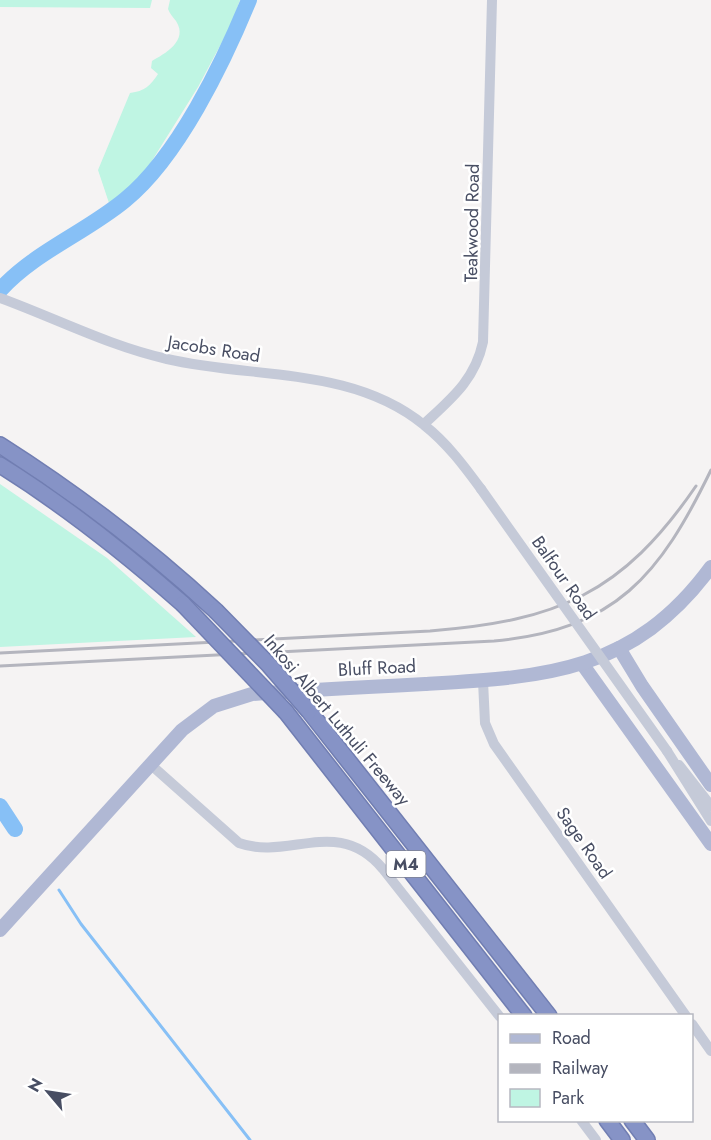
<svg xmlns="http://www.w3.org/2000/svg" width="711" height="1140" font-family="Jost,sans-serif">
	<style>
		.green { fill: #bff5e3 }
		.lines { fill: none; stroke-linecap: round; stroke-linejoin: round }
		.stream { stroke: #87c0f6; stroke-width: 3 }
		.river { stroke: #87c0f6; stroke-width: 16 }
		.highway-casing { stroke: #717eb2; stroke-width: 18 }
		.minor { stroke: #c5cad8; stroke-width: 10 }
		.major { stroke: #b0b8d4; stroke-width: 14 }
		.highway { stroke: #8693c6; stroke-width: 15 }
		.rail { stroke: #b4b5be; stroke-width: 3 }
		.highway-bridge-casing { stroke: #717eb2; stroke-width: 18; stroke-linecap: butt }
		.minor-bridge { stroke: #c5cad8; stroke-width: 10 }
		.highway-bridge { stroke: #8693c6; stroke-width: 15 }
		.labels { text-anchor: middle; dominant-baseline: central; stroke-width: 5; stroke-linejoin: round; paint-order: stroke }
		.shield { fill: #fff; stroke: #7f8392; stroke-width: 1.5 }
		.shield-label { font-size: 16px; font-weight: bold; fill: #484e63 }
		.street-label { font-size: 18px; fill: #484e63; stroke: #fff }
	</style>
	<rect width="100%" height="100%" fill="#f5f3f3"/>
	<!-- green -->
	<g class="green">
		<polygon points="0,0 152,0 150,8 0,7"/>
		<path d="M 170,0 L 240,0 L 231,25 L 198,87 L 148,167 L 130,187 L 109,203 L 98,170 L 130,93 C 145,91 150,86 158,74 L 151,68 L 152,61 C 164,54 189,41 176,21 C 173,17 170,14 168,9 Z"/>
		<polygon points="0,484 107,558 196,637 0,647"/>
	</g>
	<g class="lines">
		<!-- stream -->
		<polyline class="stream" points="59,890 81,924 250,1140"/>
		<!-- river -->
		<g class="river">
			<path d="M 0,290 C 36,251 85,233 125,200 C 178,157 223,63 249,0"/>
			<polyline points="0,806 15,829"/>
		</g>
		<defs>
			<g id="highway">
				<path d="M 0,445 C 77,494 149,549 216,611"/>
				<path d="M 0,465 C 66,506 125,553 183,604"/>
				<polyline points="309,711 549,1016"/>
				<polyline points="286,712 524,1016"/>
				<polyline points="607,1120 622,1140"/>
				<polyline points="632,1120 647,1140"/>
			</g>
		</defs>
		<!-- highway casing -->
		<use href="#highway" class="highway-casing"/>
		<!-- minor -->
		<g class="minor">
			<path d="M 0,298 C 55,318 109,346 167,359 C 253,379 352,366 424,425 C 447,443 464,466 481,489"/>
			<path d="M 424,424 C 451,399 475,380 483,342 L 492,0"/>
			<polyline points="483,681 485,723 494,744 686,1016"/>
			<polyline points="667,751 711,821"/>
			<path d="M 150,764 L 239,843 C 289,861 338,815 383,869 L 500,1017"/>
			<polyline points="679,765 711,806"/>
			<polyline points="692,1024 711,1051"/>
			<polyline points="581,1120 596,1140"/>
		</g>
		<!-- major -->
		<g class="major">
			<polyline points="619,648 642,686 711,785"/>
			<polyline points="583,665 711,844"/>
			<path d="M 0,930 L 182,730 L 214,706 L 252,694 C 310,690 367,687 425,684 C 545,677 633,673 711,567"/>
		</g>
		<!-- highway -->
		<use href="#highway" class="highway"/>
		<!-- rail -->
		<g class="rail">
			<path d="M 0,653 L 430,631 C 557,621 622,594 696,486"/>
			<path d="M 0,666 L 494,641 C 616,630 660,575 711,470"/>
		</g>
		<defs>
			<g id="highway-bridge">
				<polyline points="183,604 286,712"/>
				<polyline points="216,611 269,665 309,711"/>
			</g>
		</defs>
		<!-- highway-bridge casing -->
		<use href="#highway-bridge" class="highway-bridge-casing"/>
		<!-- minor-bridge -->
		<polyline class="minor-bridge" points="481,489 667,751"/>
		<!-- highway-bridge -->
		<use href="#highway-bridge" class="highway-bridge"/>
	</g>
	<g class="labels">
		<!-- shield labels -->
		<rect class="shield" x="386.5" y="851" width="39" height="26" rx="4.5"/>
		<g class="shield-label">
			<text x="406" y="864">M4</text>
		</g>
		<!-- street labels -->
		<g class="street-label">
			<text transform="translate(472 223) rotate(-89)">Teakwood Road</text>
			<text transform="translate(214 349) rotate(9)">Jacobs Road</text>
			<text transform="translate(564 578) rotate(55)">Balfour Road</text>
			<text transform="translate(377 668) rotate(-3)">Bluff Road</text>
			<text transform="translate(337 720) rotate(50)">Inkosi Albert Luthuli Freeway</text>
			<text transform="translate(584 843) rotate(55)">Sage Road</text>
		</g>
	</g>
	<!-- legend -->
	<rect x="498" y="1014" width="195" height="108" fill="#ffffff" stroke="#b6b8c1" stroke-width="1.5"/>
	<rect x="510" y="1034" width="30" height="9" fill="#b0b8d4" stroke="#b6b8c1" stroke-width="1.5"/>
	<text x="552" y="1044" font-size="18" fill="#484e63">Road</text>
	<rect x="510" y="1064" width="30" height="9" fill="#b4b5be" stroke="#b6b8c1" stroke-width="1.5"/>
	<text x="552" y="1074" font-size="18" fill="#484e63">Railway</text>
	<rect x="510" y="1089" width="30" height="18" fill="#bff5e3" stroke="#b6b8c1" stroke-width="1.5"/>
	<text x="552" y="1104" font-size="18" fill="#484e63">Park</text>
	<!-- north arrow -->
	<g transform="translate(48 1092) rotate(299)" stroke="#ffffff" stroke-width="4.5" paint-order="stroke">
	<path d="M0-4.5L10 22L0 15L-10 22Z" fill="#484e63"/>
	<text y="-9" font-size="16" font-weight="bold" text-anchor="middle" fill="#484e63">N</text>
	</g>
</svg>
